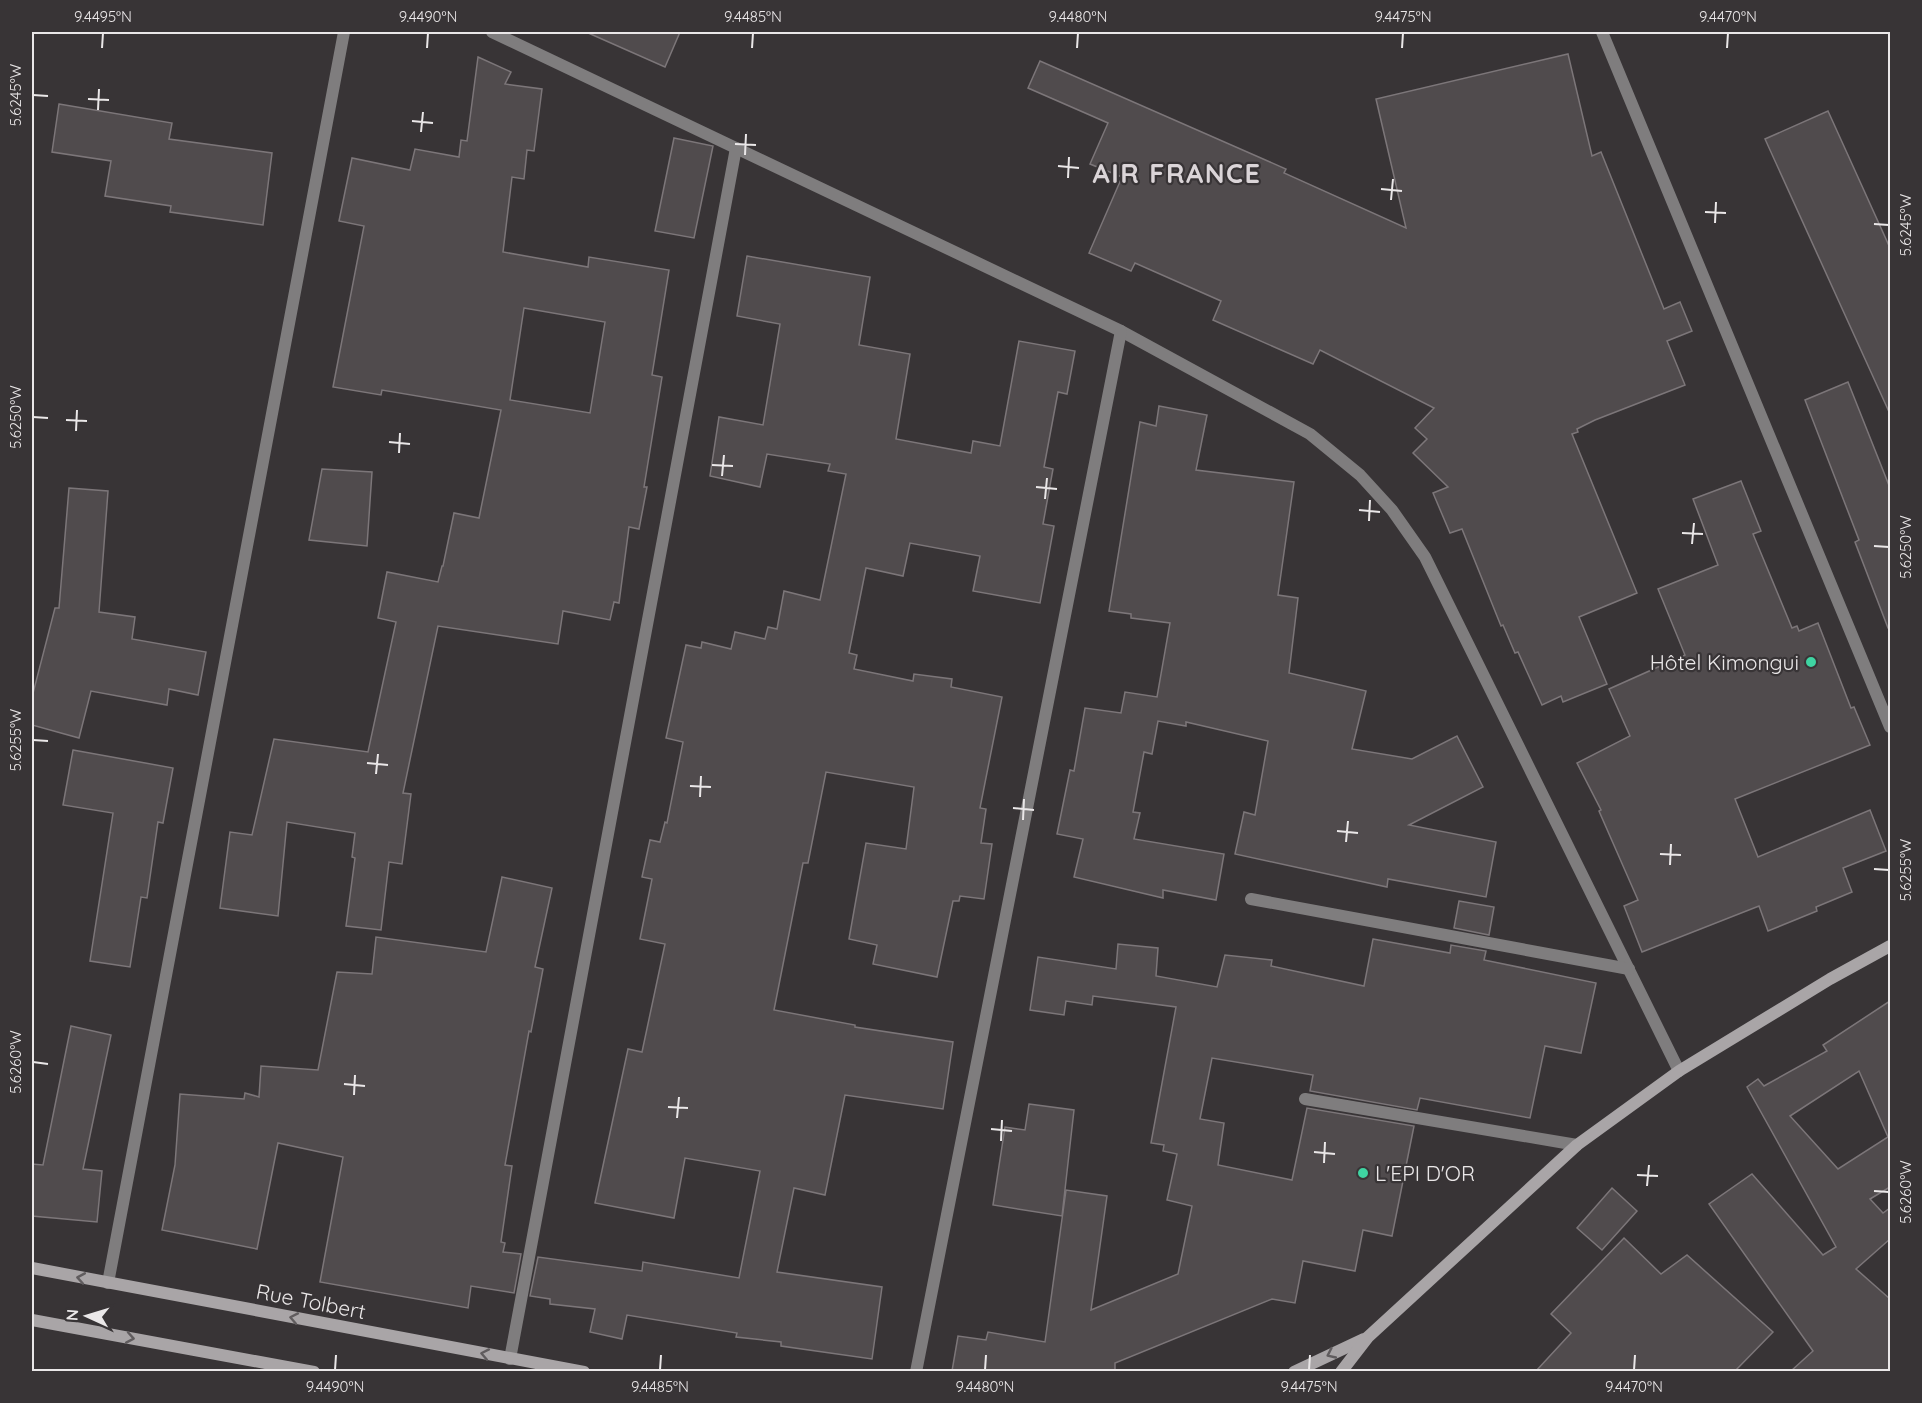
<svg xmlns="http://www.w3.org/2000/svg" width="1922" height="1403" font-family="Quicksand,sans-serif">
	<style>
		.building { fill: #504b4d; stroke: #7c7679; stroke-width: 1.5; fill-rule: evenodd }
		.lines { fill: none; stroke-linecap: round; stroke-linejoin: round }
		.street { stroke: #7f7d7e; stroke-width: 12 }
		.secondary { stroke: #a9a5a7; stroke-width: 12 }
		.oneway { stroke: #605c5e }
		.ticks { fill: none; stroke: #eae7e8; stroke-width: 2 }
		.poi-dot { fill: #3fd4a2; stroke: #383436; stroke-width: 2 }
		.labels { text-anchor: middle; dominant-baseline: central; stroke-width: 4.5; stroke-linejoin: round; paint-order: stroke }
		.poi-label { font-size: 21px; fill: #eae7e8; stroke: #383436; text-anchor: end }
		.street-label { font-size: 21px; fill: #eae7e8; stroke: #383436 }
		.district-label { font-size: 27px; font-weight: bold; letter-spacing: 1.5px; fill: #dbd5d8; stroke: #383436 }
		.neatline { fill: none; stroke: #eae7e8; stroke-width: 2 }
		.ticks-label { font-size: 15px; text-anchor: middle; fill: #eae7e8 }
	</style>
	<rect width="100%" height="100%" fill="#383436"/>
	<!-- building -->
	<g class="building">
		<polygon points="586,32 680,32 665,67"/>
		<polygon points="1568,54 1592,156 1601,152 1664,309 1680,302 1692,331 1667,341 1685,385 1595,420 1577,429 1578,432 1572,434 1637,593 1579,617 1607,684 1563,702 1561,696 1542,705 1518,652 1515,653 1503,625 1501,626 1462,529 1450,533 1433,493 1448,487 1413,453 1427,439 1415,428 1434,408 1320,350 1313,364 1213,320 1221,301 1135,263 1131,271 1089,253 1122,177 1090,164 1108,123 1028,88 1040,61 1286,169 1284,173 1406,228 1376,99"/>
		<path d="M 478,57 L 511,72 L 505,84 L 542,89 L 534,151 L 527,150 L 524,179 L 512,177 L 503,252 L 588,267 L 589,257 L 669,270 L 652,375 L 662,377 L 644,487 L 647,487 L 639,529 L 629,527 L 619,603 L 614,602 L 610,620 L 563,611 L 558,644 L 438,626 L 403,793 L 411,794 L 402,864 L 389,862 L 381,930 L 346,926 L 355,858 L 352,857 L 355,833 L 287,822 L 278,916 L 220,908 L 230,832 L 252,835 L 274,739 L 368,752 L 396,622 L 378,618 L 387,572 L 438,582 L 442,566 L 443,566 L 454,513 L 479,518 L 501,410 L 382,390 L 381,395 L 333,387 L 364,226 L 339,221 L 352,158 L 410,170 L 415,149 L 459,157 L 461,140 L 467,141 ZM 524,308 L 605,322 L 590,413 L 510,400 Z"/>
		<polygon points="59,104 172,123 169,139 272,153 263,225 170,212 171,206 105,196 111,161 52,152"/>
		<polygon points="1828,111 1890,248 1890,414 1765,139"/>
		<polygon points="674,138 713,146 694,238 655,231"/>
		<polygon points="747,256 870,277 859,345 910,354 896,439 971,453 973,441 1000,446 1019,341 1075,351 1067,394 1058,392 1044,467 1053,469 1043,524 1054,526 1040,603 973,591 980,556 910,543 903,576 866,568 849,653 857,655 854,669 913,681 914,674 952,679 951,687 1002,697 980,808 986,809 981,843 992,844 984,899 960,896 959,901 953,901 937,977 873,964 877,945 849,939 866,843 906,849 914,787 826,772 808,863 803,863 774,1010 855,1025 855,1027 953,1042 943,1109 845,1095 825,1195 794,1188 777,1272 882,1287 872,1359 781,1346 781,1342 736,1337 737,1333 627,1315 622,1339 590,1332 595,1309 550,1304 550,1299 530,1296 538,1257 642,1271 643,1262 739,1278 760,1171 685,1158 674,1218 595,1203 628,1049 642,1052 665,944 640,939 652,879 642,877 650,840 660,842 665,822 667,823 683,742 666,738 686,645 701,648 702,642 731,649 735,632 765,639 768,627 777,629 784,591 820,600 846,474 828,471 830,464 767,454 760,487 710,476 719,417 763,425 780,324 737,316"/>
		<polygon points="1848,382 1890,488 1890,628 1888,628 1855,542 1859,540 1805,400"/>
		<polygon points="1159,406 1207,415 1196,470 1294,482 1278,595 1298,598 1289,673 1366,691 1352,749 1412,759 1457,736 1483,787 1409,825 1496,842 1486,897 1388,879 1387,887 1235,854 1244,812 1255,815 1268,741 1186,722 1186,726 1158,721 1152,754 1144,752 1133,812 1140,813 1134,839 1224,854 1216,900 1163,890 1163,898 1074,877 1083,839 1057,834 1070,770 1074,771 1085,708 1121,713 1125,692 1157,697 1170,623 1131,618 1131,614 1109,611 1140,422 1156,426"/>
		<polygon points="322,469 372,472 367,546 309,540"/>
		<polygon points="1741,481 1761,531 1753,534 1792,628 1797,626 1799,631 1818,623 1851,708 1854,707 1870,745 1735,799 1758,857 1870,810 1886,851 1843,868 1852,892 1816,907 1817,911 1768,931 1759,906 1642,952 1624,906 1638,900 1599,811 1601,810 1577,763 1630,736 1609,689 1685,655 1658,589 1718,565 1693,499"/>
		<polygon points="69,488 108,491 99,612 135,617 132,639 206,652 198,695 169,689 167,705 91,691 79,738 32,725 32,697 55,608 59,608"/>
		<polygon points="73,750 173,768 163,823 158,822 147,898 141,897 130,967 90,961 113,813 63,805"/>
		<polygon points="502,877 552,888 535,967 543,969 531,1032 529,1031 505,1165 512,1166 501,1242 505,1243 503,1252 521,1254 514,1293 471,1286 468,1308 320,1282 343,1157 278,1143 257,1249 162,1230 175,1165 180,1094 244,1099 245,1093 259,1097 261,1066 318,1070 337,972 372,974 376,937 486,952"/>
		<polygon points="1459,901 1494,907 1489,935 1454,928"/>
		<polygon points="1373,939 1450,953 1451,945 1486,951 1484,960 1596,983 1581,1053 1545,1046 1530,1118 1420,1098 1417,1110 1310,1091 1313,1075 1212,1058 1200,1119 1224,1123 1218,1165 1292,1180 1307,1108 1414,1126 1392,1236 1363,1230 1355,1271 1303,1261 1295,1303 1272,1299 1115,1363 1115,1371 952,1371 958,1336 986,1340 988,1332 1045,1342 1066,1190 1107,1196 1091,1310 1178,1274 1192,1206 1167,1200 1177,1154 1163,1151 1164,1145 1151,1143 1176,1007 1093,996 1092,1005 1066,1001 1064,1015 1030,1010 1038,957 1116,969 1118,944 1158,948 1156,976 1217,987 1225,955 1272,960 1271,966 1364,986"/>
		<path d="M 1890,1001 L 1890,1187 L 1870,1199 L 1883,1213 L 1890,1208 L 1890,1239 L 1856,1269 L 1890,1299 L 1890,1371 L 1791,1371 L 1813,1351 L 1709,1204 L 1752,1174 L 1823,1255 L 1836,1247 L 1747,1087 L 1758,1079 L 1764,1086 L 1827,1051 L 1823,1045 ZM 1859,1071 L 1888,1137 L 1838,1169 L 1790,1116 Z"/>
		<polygon points="71,1026 111,1035 83,1169 102,1171 97,1222 32,1216 32,1164 43,1165"/>
		<polygon points="1029,1104 1074,1110 1062,1216 993,1205 1005,1127 1025,1130"/>
		<polygon points="1612,1188 1637,1211 1602,1250 1577,1228"/>
		<polygon points="1624,1238 1661,1274 1687,1255 1773,1332 1735,1371 1536,1371 1571,1333 1551,1314"/>
	</g>
	<g class="lines">
		<!-- street -->
		<g class="street">
			<polyline points="492,32 1121,331 1310,434 1360,475 1392,510 1425,557 1679,1071"/>
			<polyline points="1602,32 1890,727"/>
			<polyline points="1251,899 1629,969"/>
			<polyline points="1305,1099 1577,1145"/>
			<polyline points="108,1283 344,32"/>
			<polyline points="510,1359 736,148"/>
			<polyline points="916,1372 1121,331"/>
		</g>
		<!-- secondary -->
		<g class="secondary">
			<polyline points="32,1268 584,1372"/>
			<polyline points="32,1320 314,1372"/>
			<polyline points="1294,1372 1364,1339"/>
			<polyline points="1341,1372 1368,1337 1577,1145 1679,1071 1830,979 1890,946"/>
		</g>
	</g>
	<!-- one-way arrows -->
	<defs><path id="oneway-chevron" d="M-2-3.5L2.5 0L-2 3.5" fill="none" stroke-width="1.6" stroke-linecap="round" stroke-linejoin="round" transform="scale(1.5)"/></defs>
	<g class="oneway">
		<use href="#oneway-chevron" transform="translate(81 1278) rotate(-170)"/>
		<use href="#oneway-chevron" transform="translate(294 1318) rotate(-169)"/>
		<use href="#oneway-chevron" transform="translate(130 1338) rotate(10)"/>
		<use href="#oneway-chevron" transform="translate(485 1354) rotate(-169)"/>
		<use href="#oneway-chevron" transform="translate(1331 1354) rotate(155)"/>
	</g>
	<!-- ticks -->
	<path class="ticks" d="M 102,48 L 103,33M 427,48 L 428,33M 752,48 L 753,33M 1077,48 L 1078,33M 1402,48 L 1403,33M 1727,48 L 1728,33M 33,95 L 48,96M 88,99 L 109,100M 98,110 L 99,89M 412,121 L 433,123M 421,132 L 423,112M 735,144 L 756,145M 745,155 L 746,134M 1058,166 L 1079,168M 1068,178 L 1069,157M 1381,189 L 1402,191M 1391,200 L 1393,179M 1705,212 L 1726,213M 1715,223 L 1716,202M 1874,224 L 1889,225M 33,417 L 48,418M 66,420 L 87,421M 76,431 L 77,410M 389,442 L 410,444M 399,453 L 400,433M 712,465 L 733,466M 722,476 L 724,455M 1036,487 L 1057,489M 1045,499 L 1047,478M 1359,510 L 1380,512M 1369,521 L 1370,500M 1682,533 L 1703,534M 1692,544 L 1694,523M 1874,546 L 1889,547M 33,740 L 48,741M 367,763 L 388,765M 376,774 L 378,754M 690,786 L 711,787M 700,797 L 701,776M 1013,808 L 1034,810M 1023,820 L 1024,799M 1337,831 L 1358,833M 1346,842 L 1348,821M 1660,854 L 1681,855M 1670,865 L 1671,844M 1874,869 L 1889,870M 33,1062 L 48,1064M 344,1084 L 365,1086M 354,1095 L 355,1075M 668,1107 L 688,1108M 677,1118 L 679,1097M 991,1129 L 1012,1131M 1001,1141 L 1002,1120M 1314,1152 L 1335,1154M 1324,1163 L 1325,1142M 1637,1175 L 1658,1176M 1647,1186 L 1649,1165M 1874,1191 L 1889,1192M 335,1370 L 336,1355M 660,1370 L 661,1355M 985,1370 L 986,1355M 1309,1370 L 1310,1355M 1634,1370 L 1635,1355"/>
	<!-- markers -->
	<g class="poi-dot">
		<circle cx="1811" cy="662" r="6"/>
		<circle cx="1363" cy="1173" r="6"/>
	</g>
	<g class="labels">
		<!-- poi labels -->
		<g class="poi-label">
			<text x="1799" y="662">Hôtel Kimongui</text>
			<text x="1375" y="1173" text-anchor="start">L'EPI D'OR</text>
		</g>
		<!-- street labels -->
		<g class="street-label">
			<text transform="translate(311 1301) rotate(11)">Rue Tolbert</text>
		</g>
		<!-- district labels -->
		<g class="district-label">
			<text x="1177" y="173">AIR FRANCE</text>
		</g>
	</g>
	<!-- border -->
	<rect width="1922" height="1403" fill="none" stroke="#383436" stroke-width="66"/>
	<!-- north arrow -->
	<g transform="translate(87 1316) rotate(274)" stroke="#383436" stroke-width="4.5" paint-order="stroke">
	<path d="M0-4.5L10 22L0 15L-10 22Z" fill="#eae7e8"/>
	<text y="-9" font-size="16" font-weight="bold" text-anchor="middle" fill="#eae7e8">N</text>
	</g>
	<rect x="33" y="33" width="1856" height="1337" class="neatline"/>
	<g class="ticks-label">
		<text x="103" y="22">9.4495°N</text>
		<text x="428" y="22">9.4490°N</text>
		<text x="753" y="22">9.4485°N</text>
		<text x="1078" y="22">9.4480°N</text>
		<text x="1403" y="22">9.4475°N</text>
		<text x="1728" y="22">9.4470°N</text>
		<text transform="translate(16 95) rotate(-90)" y="5">5.6245°W</text>
		<text transform="translate(1906 225) rotate(-90)" y="5">5.6245°W</text>
		<text transform="translate(16 417) rotate(-90)" y="5">5.6250°W</text>
		<text transform="translate(1906 547) rotate(-90)" y="5">5.6250°W</text>
		<text transform="translate(16 740) rotate(-90)" y="5">5.6255°W</text>
		<text transform="translate(1906 870) rotate(-90)" y="5">5.6255°W</text>
		<text transform="translate(16 1062) rotate(-90)" y="5">5.6260°W</text>
		<text transform="translate(1906 1192) rotate(-90)" y="5">5.6260°W</text>
		<text x="335" y="1392">9.4490°N</text>
		<text x="660" y="1392">9.4485°N</text>
		<text x="985" y="1392">9.4480°N</text>
		<text x="1309" y="1392">9.4475°N</text>
		<text x="1634" y="1392">9.4470°N</text>
	</g>
</svg>
